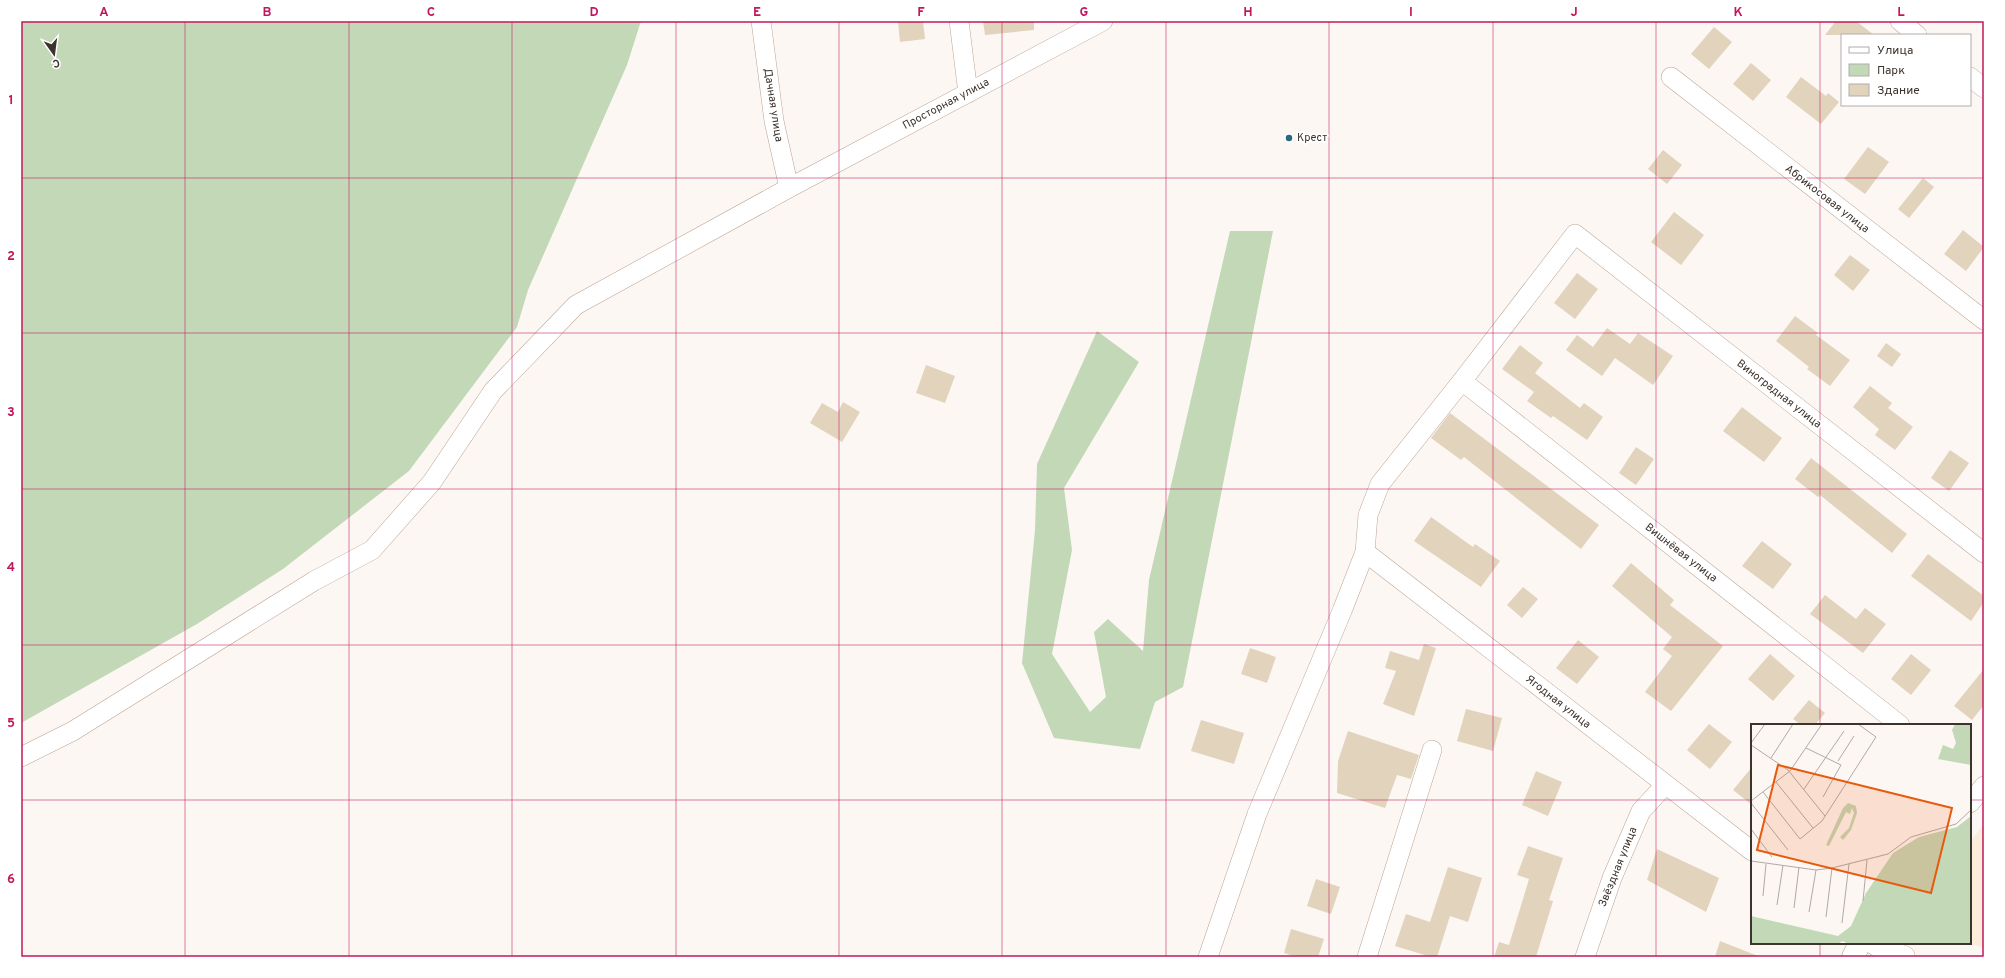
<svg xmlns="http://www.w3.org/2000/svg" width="2005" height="978" font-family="Overpass,sans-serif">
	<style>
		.education { fill: #fcecda }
		.green { fill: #c3d8b7 }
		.building { fill: #e2d3bc }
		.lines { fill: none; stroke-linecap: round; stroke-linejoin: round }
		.minor-casing { stroke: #bca495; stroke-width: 20 }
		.tertiary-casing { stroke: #bca495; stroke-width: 23 }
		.minor { stroke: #fff; stroke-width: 19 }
		.tertiary { stroke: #fff; stroke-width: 22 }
		.grid { fill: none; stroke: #c2185b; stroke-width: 1; stroke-opacity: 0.55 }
		.poi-dot { fill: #2a687e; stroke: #fff; stroke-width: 1.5 }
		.labels { text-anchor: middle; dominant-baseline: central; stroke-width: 3.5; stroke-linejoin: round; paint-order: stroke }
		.street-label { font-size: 11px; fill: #3d332d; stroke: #fff }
		.poi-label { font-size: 11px; fill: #3d332d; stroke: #fff; text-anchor: start }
		.inset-road { fill: none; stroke: #b0a9a4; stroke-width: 1 }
		.view { fill: #e8590c; fill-opacity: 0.15; stroke: #e8590c; stroke-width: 2 }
		.inset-edge { fill: none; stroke: #3d332d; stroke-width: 2 }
		.neatline { fill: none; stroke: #c2185b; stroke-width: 1.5 }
		.grid-label { font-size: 13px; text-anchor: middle; font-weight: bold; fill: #c2185b }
	</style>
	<rect width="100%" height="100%" fill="#fdf7f4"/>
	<!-- education -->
	<polygon class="education" points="1984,824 1984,948 1969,943 1970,842"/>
	<!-- green -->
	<g class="green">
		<polygon points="21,21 641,21 627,65 528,290 517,327 409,471 283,569 197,624 21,723"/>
		<polygon points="1230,231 1273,231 1183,687 1155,702 1140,749 1054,738 1022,663 1035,530 1037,464 1097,331 1139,362 1064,488 1072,550 1052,654 1090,712 1106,697 1094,632 1108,619 1143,651 1149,580"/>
	</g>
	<!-- building -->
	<g class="building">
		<polygon points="898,21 923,21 925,39 900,42"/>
		<polygon points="983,21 1034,21 1034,30 985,35"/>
		<polygon points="1836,21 1856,21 1874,35 1825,35"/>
		<polygon points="1714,27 1732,42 1709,69 1691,54"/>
		<polygon points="1751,63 1771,80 1753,101 1733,84"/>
		<polygon points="1801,77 1826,96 1828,93 1839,102 1821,124 1786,97"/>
		<polygon points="1868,147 1889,162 1865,194 1844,179"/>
		<polygon points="1663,150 1682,165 1667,184 1648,169"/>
		<polygon points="1923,178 1934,187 1909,218 1898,209"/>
		<polygon points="1674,212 1704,235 1681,265 1651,242"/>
		<polygon points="1963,230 1984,247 1966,271 1944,254"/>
		<polygon points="1850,255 1870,270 1853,291 1834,275"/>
		<polygon points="1577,273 1598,289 1575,319 1554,303"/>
		<polygon points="1795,316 1818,333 1816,335 1850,360 1830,386 1807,369 1809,367 1776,341"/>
		<polygon points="1607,328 1630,344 1638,333 1673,356 1653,385 1615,358 1602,376 1566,350 1577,335 1593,347"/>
		<polygon points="1886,343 1901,354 1892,367 1877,356"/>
		<polygon points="1520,345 1543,363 1535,373 1580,408 1584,403 1603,417 1587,440 1553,416 1551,418 1527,401 1534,392 1502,369"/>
		<polygon points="926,365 955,376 945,403 916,393"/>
		<polygon points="1870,386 1892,403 1888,408 1913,427 1895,450 1875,435 1879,429 1853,407"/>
		<polygon points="843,402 860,412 842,442 810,423 822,403 838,412"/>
		<polygon points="1742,407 1782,438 1764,462 1723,431"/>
		<polygon points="1450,413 1599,525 1581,549 1464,457 1461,460 1431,438"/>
		<polygon points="1636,447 1654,459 1636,485 1619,473"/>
		<polygon points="1950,450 1969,463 1949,491 1931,478"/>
		<polygon points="1811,458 1907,534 1892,553 1820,495 1818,497 1795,479"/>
		<polygon points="1431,517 1473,547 1475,544 1500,561 1481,587 1414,541"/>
		<polygon points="1762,541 1792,564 1773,589 1742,566"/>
		<polygon points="1928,554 1984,596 1984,602 1971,621 1911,576"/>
		<polygon points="1631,563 1674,600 1670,605 1723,646 1671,711 1645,692 1672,656 1663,649 1672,637 1612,586"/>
		<polygon points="1523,587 1538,599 1522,618 1507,605"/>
		<polygon points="1825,595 1856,619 1865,608 1886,624 1863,653 1810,614"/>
		<polygon points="1578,640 1599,657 1577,684 1556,668"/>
		<polygon points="1424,644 1436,648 1414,716 1383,704 1396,671 1385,668 1390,651 1419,660"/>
		<polygon points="1250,648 1276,657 1267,683 1241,674"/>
		<polygon points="1770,654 1795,676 1773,701 1748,679"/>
		<polygon points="1911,654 1931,670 1911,695 1891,679"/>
		<polygon points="1984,669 1984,705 1972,720 1954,706"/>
		<polygon points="1809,700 1825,713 1815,725 1801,725 1793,719"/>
		<polygon points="1466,709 1502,718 1493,751 1457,741"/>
		<polygon points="1201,720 1244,733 1234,764 1191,751"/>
		<polygon points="1709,724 1732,742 1710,769 1687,750"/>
		<polygon points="1348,731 1419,755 1411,779 1397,775 1385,808 1337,793 1338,761"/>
		<polygon points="1752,767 1752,805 1733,790"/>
		<polygon points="1536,771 1562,782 1548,816 1522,805"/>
		<polygon points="1528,846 1563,858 1549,900 1553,901 1536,957 1494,957 1499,942 1509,945 1529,879 1517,875"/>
		<polygon points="1657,849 1719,878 1706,912 1647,880"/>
		<polygon points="1448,867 1482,878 1468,922 1450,916 1437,957 1431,957 1395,946 1406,914 1430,922"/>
		<polygon points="1316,879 1340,887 1331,914 1307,906"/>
		<polygon points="1291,929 1324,939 1318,957 1296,957 1284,953"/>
		<polygon points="1720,941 1758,956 1758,957 1715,957"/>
	</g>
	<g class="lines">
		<defs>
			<g id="minor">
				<polyline points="761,21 774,121 789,188"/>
				<polyline points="959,21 968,93"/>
				<polyline points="1900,21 1917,35"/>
				<polyline points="1671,77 1984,320"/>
				<polyline points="1970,77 1984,88"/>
				<polyline points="1462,381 1900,725"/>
				<polyline points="1365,552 1752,851"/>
				<polyline points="21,757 73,731 314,581 372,550 432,482 493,391 576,305 789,188 1103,21"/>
				<polyline points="1970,803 1984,786"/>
				<polyline points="1208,957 1257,814 1342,611 1365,552 1368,515 1380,484 1462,381 1575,234 1984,553"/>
				<polyline points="1367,957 1432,750"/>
				<polyline points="1585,957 1612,878 1641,811 1665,785"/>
			</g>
			<g id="tertiary">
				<polyline points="1874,943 1884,950 1904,957"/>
				<polyline points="1853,957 1860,943"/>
			</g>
		</defs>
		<!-- minor casing -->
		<use href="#minor" class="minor-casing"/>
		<!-- tertiary casing -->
		<use href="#tertiary" class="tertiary-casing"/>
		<!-- minor -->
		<use href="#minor" class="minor"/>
		<!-- tertiary -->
		<use href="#tertiary" class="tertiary"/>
	</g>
	<!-- grid -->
	<path class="grid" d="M 185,21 L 185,957M 349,21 L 349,957M 512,21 L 512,957M 676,21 L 676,957M 839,21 L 839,957M 1002,21 L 1002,957M 1166,21 L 1166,957M 1329,21 L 1329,957M 1493,21 L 1493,957M 1656,21 L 1656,957M 1820,21 L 1820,725M 21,178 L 1984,178M 21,333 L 1984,333M 21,489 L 1984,489M 21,645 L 1984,645M 21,800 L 1752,800M 1970,800 L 1984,800M 1820,943 L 1820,957"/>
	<!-- markers -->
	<circle class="poi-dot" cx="1289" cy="138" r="4"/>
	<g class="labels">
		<!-- street labels -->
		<g class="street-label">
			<text transform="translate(946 104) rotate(-28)">Просторная улица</text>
			<text transform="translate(773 105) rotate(81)">Дачная улица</text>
			<text transform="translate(1827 199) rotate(38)">Абрикосовая улица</text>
			<text transform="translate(1779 394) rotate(38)">Виноградная улица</text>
			<text transform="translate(1681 553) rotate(38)">Вишнёвая улица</text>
			<text transform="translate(1558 702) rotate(38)">Ягодная улица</text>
			<text transform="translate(1618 867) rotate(-68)">Звёздная улица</text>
		</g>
		<!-- poi labels -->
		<g class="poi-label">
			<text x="1297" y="138">Крест</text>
		</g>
	</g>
	<!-- overview -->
	<g transform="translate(1751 724)">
		<rect width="220" height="220" fill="#fdf7f4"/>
		<path d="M 204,0 L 220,0 L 220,41 L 187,35 L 192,21 L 202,25 L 205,19 L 201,6 ZM 97,79 L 105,82 L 106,89 L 100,106 L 92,116 L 89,113 L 98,104 L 103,89 L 101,84 L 99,90 L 95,88 L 78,122 L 75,121 L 92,84 ZM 220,92 L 220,220 L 97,220 L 92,217 L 86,220 L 0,220 L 0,192 L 87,212 L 100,202 L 115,169 L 142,129 L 168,113 L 206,103 Z" fill="#c3d8b7"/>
		<path class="inset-road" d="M 0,19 L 14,0M 0,21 L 37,46 L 74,92M 55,24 L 90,41 L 72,73M 20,34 L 42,0M 87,37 L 103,12M 25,58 L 62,104M 53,65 L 93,7M 12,68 L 49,115 L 71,97 L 125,13 L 107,0M 0,77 L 39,47 L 71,0M 0,79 L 37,126M 0,105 L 21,133M 0,137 L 65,146 L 81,144 L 137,130 L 160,113 L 205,100 L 220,86M 12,172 L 15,140M 112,177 L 116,136M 26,181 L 32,141M 43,184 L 48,143M 58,188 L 65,146M 75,193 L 81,144M 91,199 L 98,140"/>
		<path class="view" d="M 27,41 L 201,84 L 180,169 L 6,126 Z"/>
		<rect width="220" height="220" class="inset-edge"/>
	</g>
	<!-- border -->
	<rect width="2005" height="978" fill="none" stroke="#ffffff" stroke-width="44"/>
	<!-- legend -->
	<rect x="1841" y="34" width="130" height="72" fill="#ffffff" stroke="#b1adab"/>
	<rect x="1849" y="47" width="20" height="6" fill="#ffffff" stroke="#b1adab"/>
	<text x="1877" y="54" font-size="12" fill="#3d332d">Улица</text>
	<rect x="1849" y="64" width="20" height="12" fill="#c3d8b7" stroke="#b1adab"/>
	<text x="1877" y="74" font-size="12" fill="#3d332d">Парк</text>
	<rect x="1849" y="84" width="20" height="12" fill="#e2d3bc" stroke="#b1adab"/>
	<text x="1877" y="94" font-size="12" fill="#3d332d">Здание</text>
	<!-- north arrow -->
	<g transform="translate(54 54) rotate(166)" stroke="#ffffff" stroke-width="3" paint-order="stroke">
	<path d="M0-3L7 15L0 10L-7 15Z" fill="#3d332d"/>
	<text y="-6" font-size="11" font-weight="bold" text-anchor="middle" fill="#3d332d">С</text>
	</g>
	<rect x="22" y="22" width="1961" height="934" class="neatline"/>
	<g class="grid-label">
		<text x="104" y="16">A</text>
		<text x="267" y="16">B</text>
		<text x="431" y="16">C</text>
		<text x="594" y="16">D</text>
		<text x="757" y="16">E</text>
		<text x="921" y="16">F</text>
		<text x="1084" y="16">G</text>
		<text x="1248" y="16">H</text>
		<text x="1411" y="16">I</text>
		<text x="1574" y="16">J</text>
		<text x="1738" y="16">K</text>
		<text x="1901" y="16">L</text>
		<text x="11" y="104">1</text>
		<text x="11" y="260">2</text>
		<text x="11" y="416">3</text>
		<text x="11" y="571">4</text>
		<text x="11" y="727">5</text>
		<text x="11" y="883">6</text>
	</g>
</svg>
